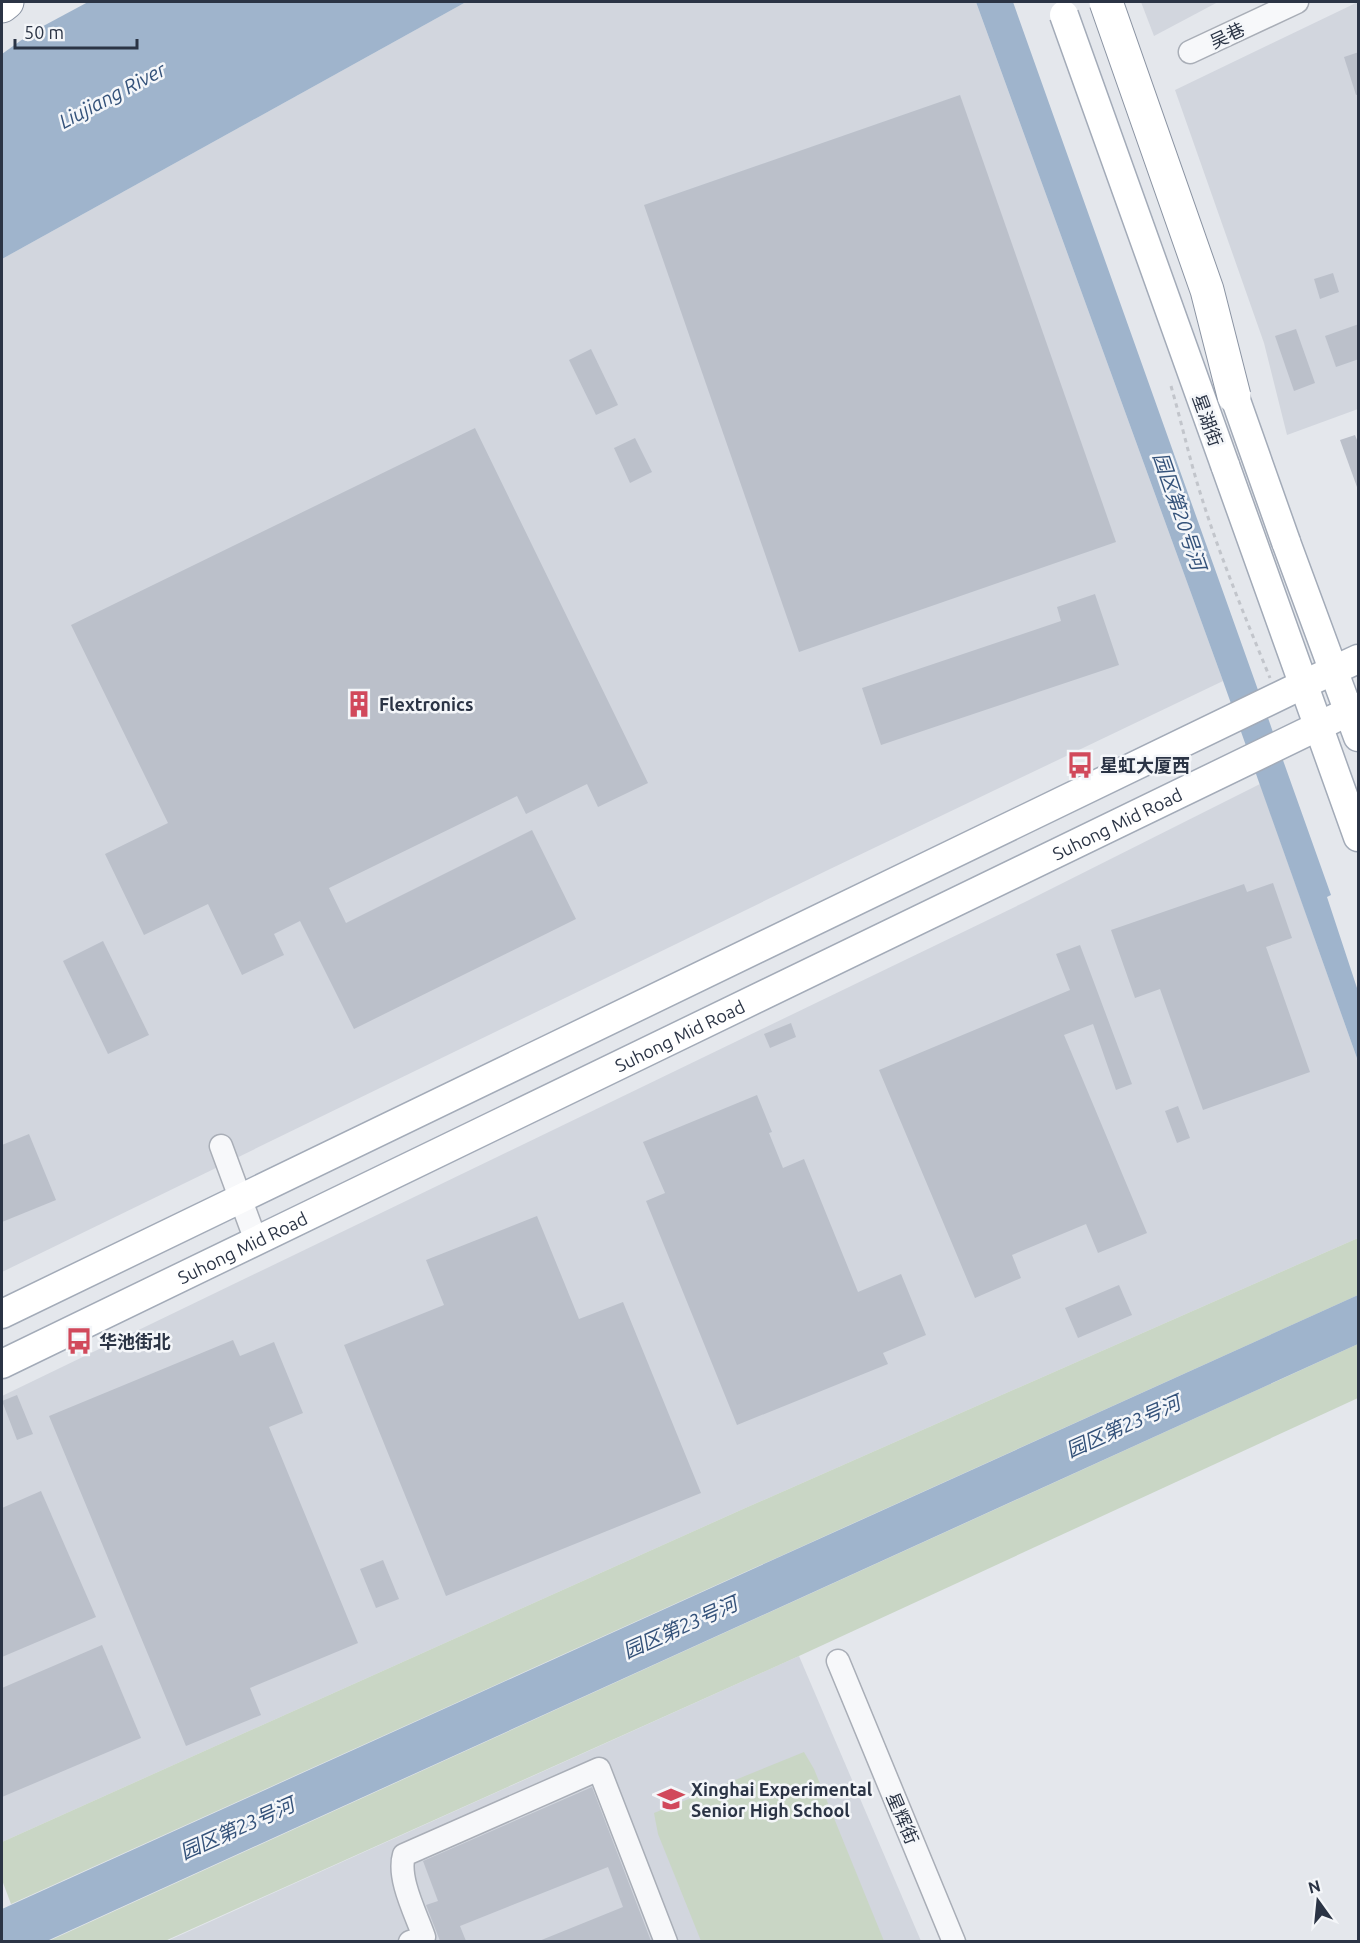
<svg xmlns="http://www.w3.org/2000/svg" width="1360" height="1943" font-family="Ubuntu,'Noto Sans SC',sans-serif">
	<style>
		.built { fill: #d2d6de }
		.green { fill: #c9d6c5 }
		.water { fill: #9fb4cc }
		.building { fill: #bbc0ca }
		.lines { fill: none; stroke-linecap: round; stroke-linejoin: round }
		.minor-casing { stroke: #a9aeb7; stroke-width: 25 }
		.major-casing { stroke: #a3abb8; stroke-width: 31 }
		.highway-casing { stroke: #8b94a3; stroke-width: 35 }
		.path { stroke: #c2c5cb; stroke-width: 3; stroke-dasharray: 4.5 4.5; stroke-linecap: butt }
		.minor { stroke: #f7f8fa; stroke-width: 22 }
		.major { stroke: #fff; stroke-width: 28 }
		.highway { stroke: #fff; stroke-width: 33 }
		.major-bridge-casing { stroke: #a3abb8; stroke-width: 31; stroke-linecap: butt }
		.highway-bridge-casing { stroke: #8b94a3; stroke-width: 35; stroke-linecap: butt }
		.major-bridge { stroke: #fff; stroke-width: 28 }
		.highway-bridge { stroke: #fff; stroke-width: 33 }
		.labels { text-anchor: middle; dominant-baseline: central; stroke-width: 5; stroke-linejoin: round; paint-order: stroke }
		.street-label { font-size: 18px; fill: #2b3445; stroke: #f4f6f9 }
		.poi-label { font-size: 18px; font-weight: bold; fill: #2b3445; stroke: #f4f6f9; text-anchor: start }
		.water-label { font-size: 20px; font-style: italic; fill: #34527a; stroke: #f4f6f9 }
	</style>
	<rect width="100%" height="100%" fill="#e4e7ec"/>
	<!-- built -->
	<g class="built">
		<polygon points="466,2 976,2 1223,681 828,870 2,1272 2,259"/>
		<polygon points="1141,2 1218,2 1154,36"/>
		<polygon points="1358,2 1358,409 1287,435 1264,343 1175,90"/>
		<polygon points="1260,784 1358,1061 1358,1238 743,1509 2,1842 2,1396 1025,902"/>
		<polygon points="799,1656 921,1941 165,1942"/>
	</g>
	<!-- green -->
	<g class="green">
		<polygon points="1358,1238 1358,1295 11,1904 2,1880 2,1842 743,1509"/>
		<polygon points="1358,1344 1358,1398 799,1656 165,1941 52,1941 51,1940"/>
		<polygon points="804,1752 814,1769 884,1941 701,1941 658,1834 654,1813"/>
	</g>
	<!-- water -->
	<g class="water">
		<polygon points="88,2 466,2 2,259 2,54 34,31"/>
		<polygon points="976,2 1013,2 1331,895 1327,897 1357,988 1358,988 1358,1061 1223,681"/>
		<polygon points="1358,1295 1358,1344 47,1941 2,1941 2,1909"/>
	</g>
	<!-- building -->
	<g class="building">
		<polygon points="1359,52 1359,94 1356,95 1344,57"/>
		<polygon points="960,95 1116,542 799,652 644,205"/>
		<polygon points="1333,273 1339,292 1320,299 1314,279"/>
		<polygon points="1359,324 1359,359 1336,367 1325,336"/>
		<polygon points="1296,329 1315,383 1294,391 1275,336"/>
		<polygon points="591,349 618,405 596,415 569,360"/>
		<polygon points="475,428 648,783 598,807 587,784 526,814 517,796 329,888 346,923 532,830 576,919 354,1029 300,921 274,934 284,955 242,975 208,904 144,935 105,854 168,823 71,625"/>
		<polygon points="1355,435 1359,445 1359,487 1357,487 1340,440"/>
		<polygon points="635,438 652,472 630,483 614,448"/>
		<polygon points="1095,594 1119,665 881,745 862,688 1061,621 1057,607"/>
		<polygon points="1273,883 1292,938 1266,947 1310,1072 1203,1110 1160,989 1135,998 1111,930 1244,884 1247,892"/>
		<polygon points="103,941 149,1035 108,1054 63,961"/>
		<polygon points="1080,945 1132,1084 1116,1090 1093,1024 1064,1035 1147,1233 1098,1253 1086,1224 1012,1255 1021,1278 975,1298 879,1070 1070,990 1056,954"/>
		<polygon points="791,1023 796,1037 770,1048 764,1034"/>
		<polygon points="757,1095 772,1132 769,1133 783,1168 804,1159 858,1292 901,1274 926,1335 883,1353 888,1364 737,1425 646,1201 665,1193 643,1142"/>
		<polygon points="1178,1106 1190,1138 1177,1143 1165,1111"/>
		<polygon points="29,1134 56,1200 2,1222 2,1145"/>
		<polygon points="537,1216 579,1319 623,1302 701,1493 446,1596 344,1345 444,1305 426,1260"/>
		<polygon points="1119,1285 1132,1315 1078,1338 1065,1308"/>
		<polygon points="233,1340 240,1356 274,1342 303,1413 269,1427 358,1643 250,1688 261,1715 186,1746 49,1416"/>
		<polygon points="17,1395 33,1434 17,1440 2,1401"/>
		<polygon points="41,1491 96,1617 2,1657 2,1508"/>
		<polygon points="383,1560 399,1599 376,1608 360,1569"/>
		<polygon points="102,1645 141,1738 2,1797 2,1688"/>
		<polygon points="592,1787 651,1941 539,1941 623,1907 608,1867 460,1926 466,1941 440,1941 426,1905 438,1901 423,1861"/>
	</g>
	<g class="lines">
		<defs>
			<g id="minor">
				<polyline points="1190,52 1297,2"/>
				<polyline points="221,1146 256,1241"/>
				<polyline points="838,1661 954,1942"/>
				<path d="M 410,1942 L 424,1937 C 416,1914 397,1878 404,1855 L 599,1769 L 666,1942"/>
			</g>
			<g id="major">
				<polyline points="1225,465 1358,837"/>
				<polyline points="1286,542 1358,737"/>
				<polyline points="2,1314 1302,685 1358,659"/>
				<path id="s1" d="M 2,1364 L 1358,707"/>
			</g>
			<polyline id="highway" points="2,6 7,2"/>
		</defs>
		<!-- minor casing -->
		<use href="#minor" class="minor-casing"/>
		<!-- major casing -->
		<use href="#major" class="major-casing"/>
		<!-- highway casing -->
		<use href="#highway" class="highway-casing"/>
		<!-- path -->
		<path class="path" d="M 1171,386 C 1180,417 1187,448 1196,479 C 1216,547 1243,612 1270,678"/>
		<!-- minor -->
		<use href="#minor" class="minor"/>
		<!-- major -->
		<use href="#major" class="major"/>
		<!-- highway -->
		<use href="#highway" class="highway"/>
		<defs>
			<g id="major-bridge">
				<polyline points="1064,15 1225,465"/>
				<polyline points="1227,375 1286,542"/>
			</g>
			<polyline id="highway-bridge" points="1106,2 1207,290 1234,396"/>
		</defs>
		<!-- major-bridge casing -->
		<use href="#major-bridge" class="major-bridge-casing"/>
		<!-- highway-bridge casing -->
		<use href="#highway-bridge" class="highway-bridge-casing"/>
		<!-- major-bridge -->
		<use href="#major-bridge" class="major-bridge"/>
		<!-- highway-bridge -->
		<use href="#highway-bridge" class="highway-bridge"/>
	</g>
	<!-- icons -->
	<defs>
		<symbol id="building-bare" viewBox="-9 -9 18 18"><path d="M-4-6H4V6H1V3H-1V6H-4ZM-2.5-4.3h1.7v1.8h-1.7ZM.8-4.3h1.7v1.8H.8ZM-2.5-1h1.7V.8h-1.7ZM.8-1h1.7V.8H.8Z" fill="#d1495b" stroke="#f4f6f9" stroke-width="2.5" paint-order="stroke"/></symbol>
		<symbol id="bus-bare" viewBox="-9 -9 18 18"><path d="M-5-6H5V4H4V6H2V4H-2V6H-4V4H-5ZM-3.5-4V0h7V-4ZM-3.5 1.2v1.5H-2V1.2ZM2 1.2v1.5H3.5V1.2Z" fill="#d1495b" stroke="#f4f6f9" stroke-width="2.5" paint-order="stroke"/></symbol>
		<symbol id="school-bare" viewBox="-9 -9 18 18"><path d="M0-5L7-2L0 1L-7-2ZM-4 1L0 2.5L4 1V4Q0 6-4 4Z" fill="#d1495b" stroke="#f4f6f9" stroke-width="2.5" paint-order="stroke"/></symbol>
	</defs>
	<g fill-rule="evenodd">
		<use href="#building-bare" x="340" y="685" width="38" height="38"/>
		<use href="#bus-bare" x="1061" y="746" width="38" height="38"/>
		<use href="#bus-bare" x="60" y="1322" width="38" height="38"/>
		<use href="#school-bare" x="652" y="1780" width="38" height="38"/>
	</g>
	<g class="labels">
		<!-- street labels -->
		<g class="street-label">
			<text transform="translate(1227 35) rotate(-25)">吴巷</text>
			<text transform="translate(1208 420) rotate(70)">星湖街</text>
			<text stroke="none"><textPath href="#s1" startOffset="1239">Suhong Mid Road</textPath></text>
			<text stroke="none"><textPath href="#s1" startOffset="753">Suhong Mid Road</textPath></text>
			<text stroke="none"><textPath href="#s1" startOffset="267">Suhong Mid Road</textPath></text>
			<text transform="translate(903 1818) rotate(67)">星辉街</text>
		</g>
		<!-- poi labels -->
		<g class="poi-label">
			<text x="379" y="704">Flextronics</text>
			<text x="1100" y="765">星虹大厦西</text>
			<text x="99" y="1341">华池街北</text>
			<text x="691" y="1789">Xinghai Experimental<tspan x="691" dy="21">Senior High School</tspan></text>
		</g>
		<!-- water labels -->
		<g class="water-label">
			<text transform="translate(112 95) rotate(-28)">Liujiang River</text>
			<text transform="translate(1180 511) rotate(71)">园区第20号河</text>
			<text transform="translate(1123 1426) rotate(-24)">园区第23号河</text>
			<text transform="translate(680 1627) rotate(-24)">园区第23号河</text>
			<text transform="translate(237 1828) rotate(-24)">园区第23号河</text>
		</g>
	</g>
	<!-- border -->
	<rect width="1360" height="1943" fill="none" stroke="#2b3445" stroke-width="6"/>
	<!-- north arrow -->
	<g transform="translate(1318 1901) rotate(345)" stroke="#f4f6f9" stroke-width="4.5" paint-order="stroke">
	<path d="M0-4.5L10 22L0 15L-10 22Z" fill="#2b3445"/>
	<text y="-9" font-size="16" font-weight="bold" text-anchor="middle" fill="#2b3445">N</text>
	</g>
	<!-- scale -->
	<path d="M15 39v9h122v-9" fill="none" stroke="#2b3445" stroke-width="3"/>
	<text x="24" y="39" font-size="18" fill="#2b3445" stroke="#f4f6f9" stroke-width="4.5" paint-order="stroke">50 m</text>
</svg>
